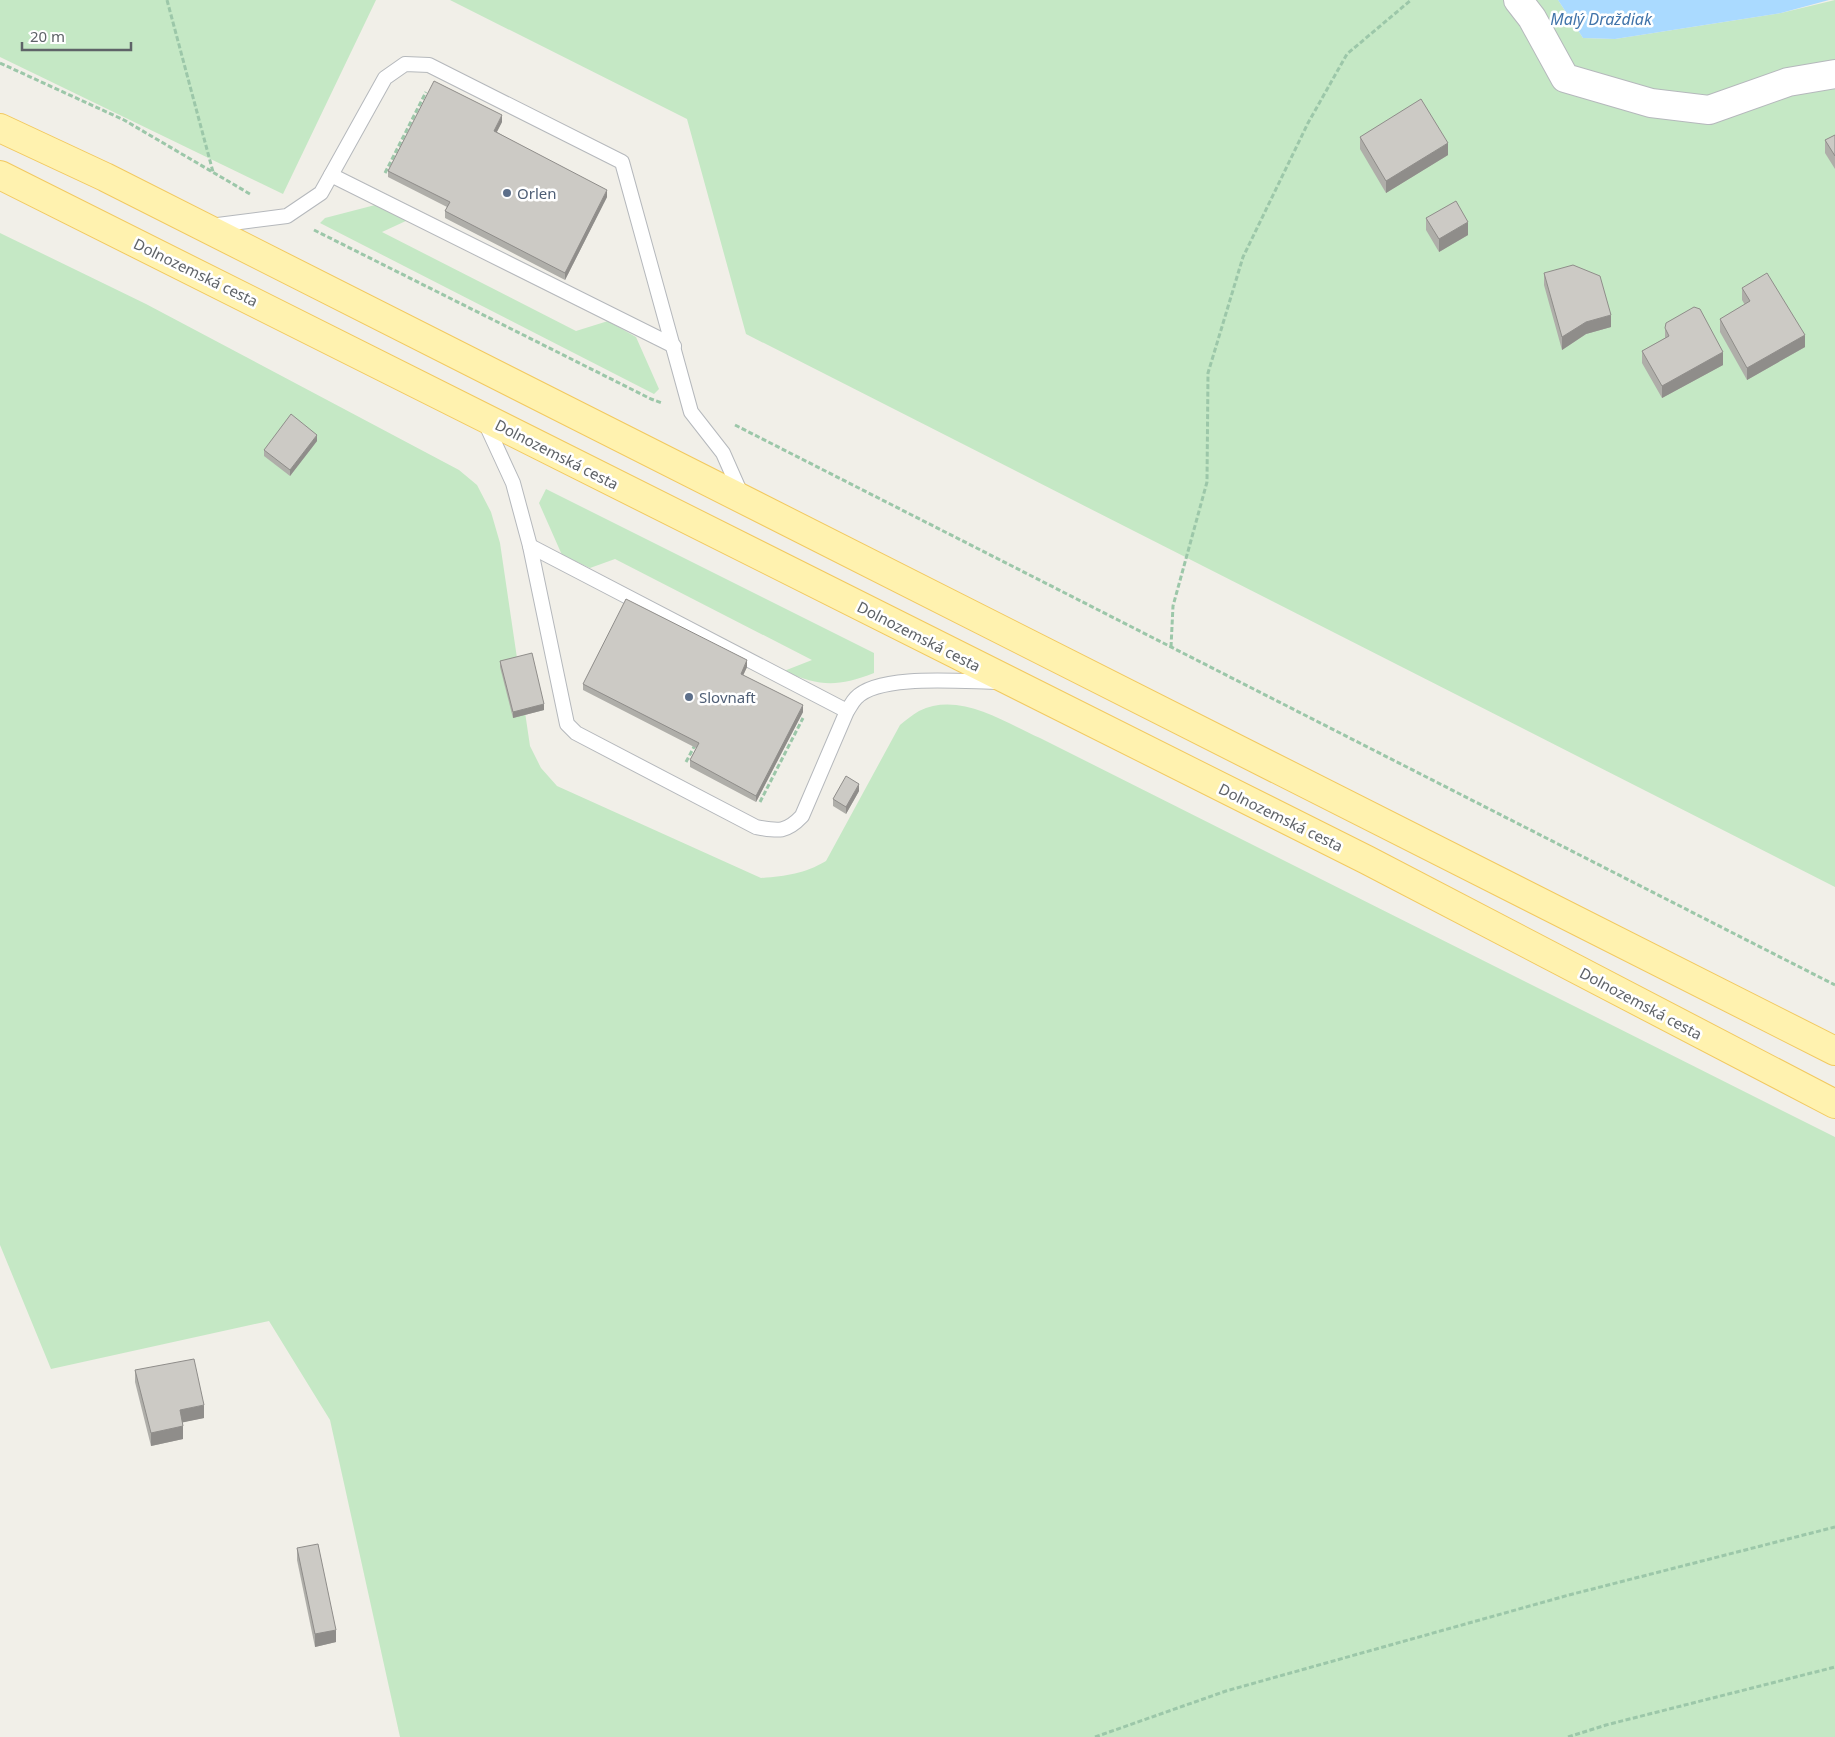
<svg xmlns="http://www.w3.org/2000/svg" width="1835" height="1737" font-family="'Noto Sans',sans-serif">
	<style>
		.green { fill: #c5e8c5 }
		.water { fill: #aadaff }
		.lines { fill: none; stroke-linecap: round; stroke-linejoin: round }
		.lane-casing { stroke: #b5b8bc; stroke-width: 16 }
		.street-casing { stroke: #b5b8bc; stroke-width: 30 }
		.primary-casing { stroke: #f2c960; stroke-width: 30 }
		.path { stroke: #9cc7a9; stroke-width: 3; stroke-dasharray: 5 2.5; stroke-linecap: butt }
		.lane { stroke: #fff; stroke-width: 14 }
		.street { stroke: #fff; stroke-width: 28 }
		.primary { stroke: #fff2af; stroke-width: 28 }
		.wall { fill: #afaea9 }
		.shaded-wall { fill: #8f8d8a }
		.building { fill: #cccac5; stroke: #8f8d8a }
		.service-dot { fill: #5c6f8a; stroke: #fff; stroke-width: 2 }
		.labels { text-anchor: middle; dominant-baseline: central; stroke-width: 5; stroke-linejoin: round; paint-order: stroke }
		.service-label { font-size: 15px; fill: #4e5e75; stroke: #fff; text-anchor: start }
		.street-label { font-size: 15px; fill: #5f6368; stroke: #fff }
		.water-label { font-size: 16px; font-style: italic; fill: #4174aa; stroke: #fff }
	</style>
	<rect width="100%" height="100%" fill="#f1efe8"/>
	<!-- green -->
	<g class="green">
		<polygon points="0,0 376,0 283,194 0,57"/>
		<polygon points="450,0 1558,0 1583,38 1615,39 1781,13 1835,0 1835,887 746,334 687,119"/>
		<polygon points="379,204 408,220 382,232 576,331 608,321 636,337 659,389 654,394 320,223 325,218"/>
		<path d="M 0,233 L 146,304 L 459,470 L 477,485 L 491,512 L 500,543 L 530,746 L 541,768 L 557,786 L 761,878 C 786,876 804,874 826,861 L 900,725 C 906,720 912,715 919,711 C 959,691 1004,722 1040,738 L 1835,1137 L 1835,1737 L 400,1737 L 330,1420 L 269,1321 L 51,1369 L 0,1245 Z"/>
		<path d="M 546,489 L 874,653 L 874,673 C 837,687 821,687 784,671 L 812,660 L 615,559 L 590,568 L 562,555 L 539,503 Z"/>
	</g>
	<!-- water -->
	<polygon class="water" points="1558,0 1829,0 1781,13 1615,39 1583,38"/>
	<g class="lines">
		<defs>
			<g id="lane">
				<polyline points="331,175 674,346"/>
				<polyline points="210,226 287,216 321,193 385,78 405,64 429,65 622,162 691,412 723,453 742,496"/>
				<path d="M 484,420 L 513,483 L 530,546 L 567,724 L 576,733 L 756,827 C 778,831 786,833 802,816 L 847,711 C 850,707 852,702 856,698 C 879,673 966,682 999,682"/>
				<polyline points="530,546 847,711"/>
			</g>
			<polyline id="street" points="1518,0 1532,18 1565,78 1651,103 1709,110 1788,82 1835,74"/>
			<g id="primary">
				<polyline points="0,128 105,177 1835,1051"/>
				<polyline points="0,175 1367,860 1835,1104"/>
			</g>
		</defs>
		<!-- lane casing -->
		<use href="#lane" class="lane-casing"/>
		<!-- street casing -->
		<use href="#street" class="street-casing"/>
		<!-- primary casing -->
		<use href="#primary" class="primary-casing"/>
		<!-- path -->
		<g class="path">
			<polyline points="167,0 213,172"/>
			<polyline points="0,63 124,120 250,194"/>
			<polyline points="385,173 426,92"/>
			<polyline points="314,230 651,399 662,403"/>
			<polyline points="735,425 1835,985"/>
			<polyline points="1171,647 1173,606 1207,482 1208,373 1243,257 1308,123 1347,54 1411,0"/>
			<polyline points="686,762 696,743"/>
			<polyline points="760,802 803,718"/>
			<polyline points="1095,1737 1226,1691 1569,1595 1835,1527"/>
			<polyline points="1568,1737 1606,1725 1835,1667"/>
		</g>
		<!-- lane -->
		<use href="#lane" class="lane"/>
		<!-- street -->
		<use href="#street" class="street"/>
		<!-- primary -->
		<use href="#primary" class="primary"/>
	</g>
	<!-- wall -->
	<g class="wall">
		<polygon points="502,122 497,132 607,197 565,280 445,218 445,211 447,207 388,177 388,171"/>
		<polygon points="1835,135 1835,169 1825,153 1825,140"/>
		<polygon points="1360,137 1448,155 1386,193 1360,149"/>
		<polygon points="1426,218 1468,235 1439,252 1426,230"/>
		<polygon points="1544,273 1611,327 1586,334 1562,350 1544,285"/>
		<polygon points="1742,288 1805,347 1747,380 1720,332 1720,319 1745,305 1742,300"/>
		<polygon points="1665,328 1723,365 1662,398 1642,363 1642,351 1665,338"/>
		<polygon points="317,441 290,476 264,456 264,450"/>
		<polygon points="500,661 544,710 513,718 500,667"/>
		<polygon points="747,667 743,675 803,712 756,802 690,767 690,760 696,748 583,690 583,684"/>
		<polygon points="859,791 846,814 833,806 833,799"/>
		<polygon points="135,1370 204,1418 183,1422 183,1439 151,1446 135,1382"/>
		<polygon points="297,1548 336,1642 315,1647 297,1560"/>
	</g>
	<!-- shaded-wall -->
	<g class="shaded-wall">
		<polygon points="502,115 502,122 494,137 494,131"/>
		<polygon points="1448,143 1448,155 1386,193 1386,181"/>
		<polygon points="607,190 607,197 565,280 565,273"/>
		<polygon points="1468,222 1468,235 1439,252 1439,239"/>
		<polygon points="1611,315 1611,327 1586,334 1562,350 1562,337 1586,322"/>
		<polygon points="1805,335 1805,347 1747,380 1747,368"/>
		<polygon points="1723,352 1723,365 1662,398 1662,386"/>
		<polygon points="317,435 317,441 290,476 290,470"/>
		<polygon points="747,660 747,667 741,680 741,674"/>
		<polygon points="544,704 544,710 513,718 513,712"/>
		<polygon points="803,705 803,712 756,802 756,796"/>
		<polygon points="859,784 859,791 846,814 846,807"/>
		<polygon points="204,1405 204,1418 180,1423 180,1410"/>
		<polygon points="183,1426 183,1439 151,1446 151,1433"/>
		<polygon points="336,1630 336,1642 315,1647 315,1634"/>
	</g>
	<!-- building -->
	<g class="building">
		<polygon points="434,81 502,115 494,131 607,190 565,273 445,211 450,202 388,171"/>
		<polygon points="1421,99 1448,143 1386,181 1360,137"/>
		<polygon points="1835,135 1835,156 1825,140"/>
		<polygon points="1456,201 1468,222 1439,239 1426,218"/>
		<polygon points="1573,265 1600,276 1611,315 1586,322 1562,337 1544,273"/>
		<polygon points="1767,273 1805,335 1747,368 1720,319 1750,301 1742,288"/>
		<polygon points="1694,307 1700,309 1723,352 1662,386 1642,351 1669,336 1665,328 1666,323"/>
		<polygon points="291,414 317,435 290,470 264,450"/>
		<polygon points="626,599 747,660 741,674 803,705 756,796 690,760 699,743 583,684"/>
		<polygon points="532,653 544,704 513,712 500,661"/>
		<polygon points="846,776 859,784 846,807 833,799"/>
		<polygon points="194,1359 204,1405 180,1410 183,1426 151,1433 135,1370"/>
		<polygon points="318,1544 336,1630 315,1634 297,1548"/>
	</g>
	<!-- markers -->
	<g class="service-dot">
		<circle cx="507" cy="193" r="5"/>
		<circle cx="689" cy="697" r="5"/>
	</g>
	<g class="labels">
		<!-- service labels -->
		<g class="service-label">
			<text x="517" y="193">Orlen</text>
			<text x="699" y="697">Slovnaft</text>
		</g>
		<!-- street labels -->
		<g class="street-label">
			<text transform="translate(196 272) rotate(26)">Dolnozemská cesta</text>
			<text transform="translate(557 454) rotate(27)">Dolnozemská cesta</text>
			<text transform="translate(919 636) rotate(27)">Dolnozemská cesta</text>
			<text transform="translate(1281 817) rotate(26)">Dolnozemská cesta</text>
			<text transform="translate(1641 1003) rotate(28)">Dolnozemská cesta</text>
		</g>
		<!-- water labels -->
		<g class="water-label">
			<text x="1601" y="19">Malý Draždiak</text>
		</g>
	</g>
	<!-- scale -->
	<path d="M22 42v8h109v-8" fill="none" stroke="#5f6368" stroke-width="2.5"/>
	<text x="30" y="42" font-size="15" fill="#5f6368" stroke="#ffffff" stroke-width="4" paint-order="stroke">20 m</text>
</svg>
